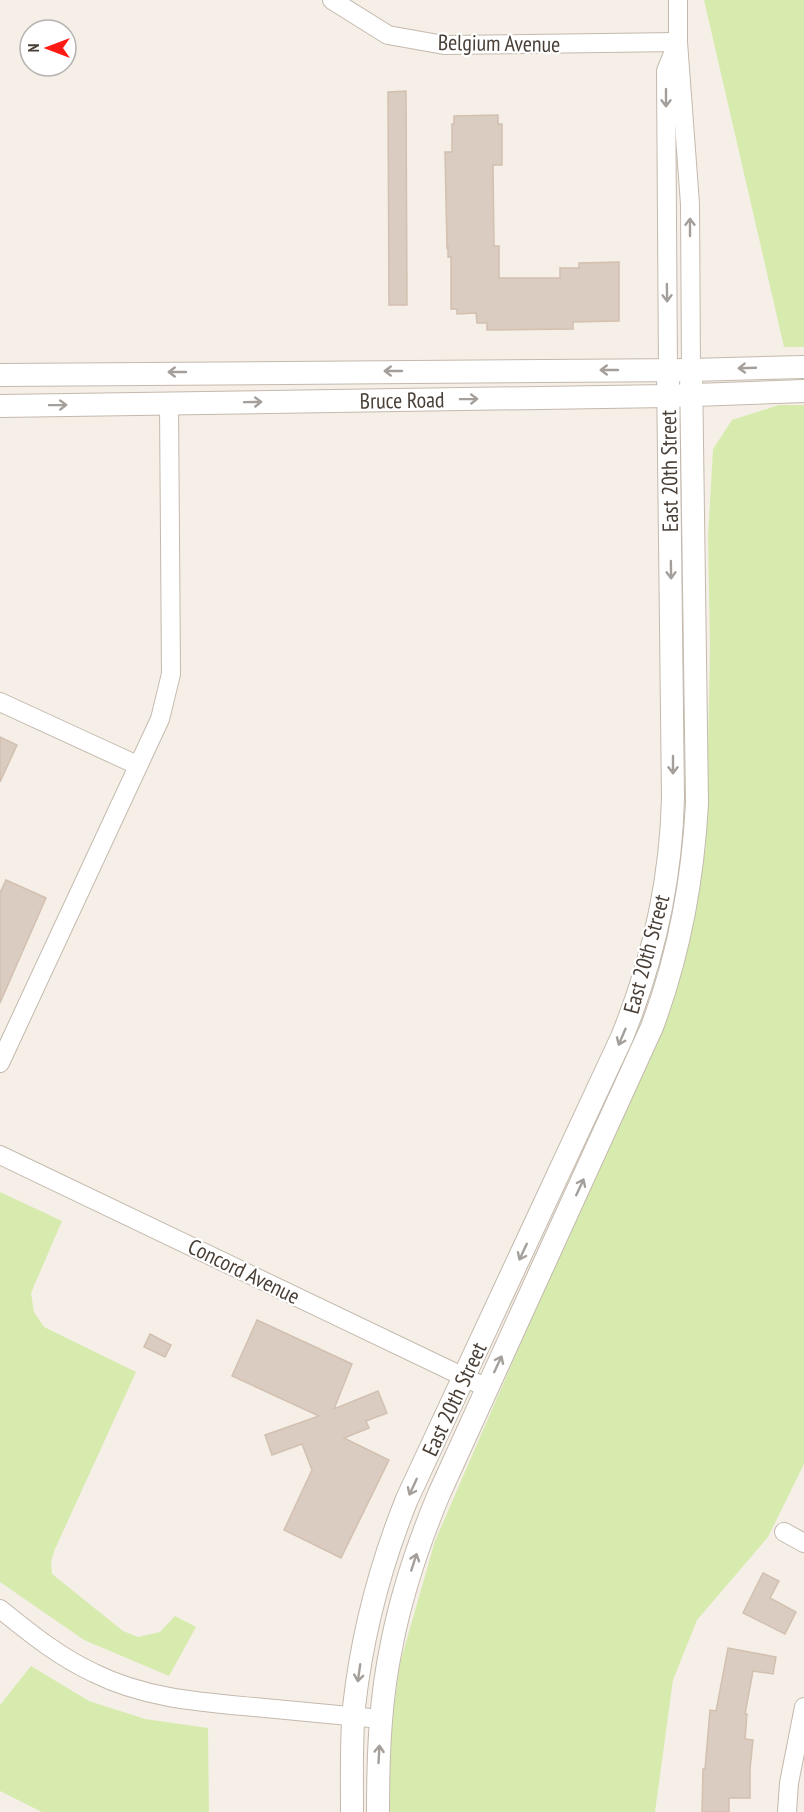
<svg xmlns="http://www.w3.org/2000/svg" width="804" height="1812" font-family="'PT Sans Narrow',sans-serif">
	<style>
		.green { fill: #d7ebaf }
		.building { fill: #daccc0; stroke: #d2c0b0; stroke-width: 1.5 }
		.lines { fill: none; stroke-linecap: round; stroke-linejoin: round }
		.minor-casing { stroke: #c4b9ad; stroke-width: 20 }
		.tertiary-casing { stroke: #c4b9ad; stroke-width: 24 }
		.minor { stroke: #fff; stroke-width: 18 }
		.tertiary { stroke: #fff; stroke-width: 22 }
		.oneway { stroke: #a49f9a }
		.labels { text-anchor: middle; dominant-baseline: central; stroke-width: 4.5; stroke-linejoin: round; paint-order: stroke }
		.street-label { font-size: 22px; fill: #493f36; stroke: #fff }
	</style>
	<rect width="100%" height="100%" fill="#f5efe8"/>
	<!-- green -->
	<g class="green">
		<polygon points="704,0 804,0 804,347 784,347"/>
		<polygon points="779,405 804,405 804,1464 768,1537 697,1620 673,1680 655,1812 390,1812 390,1738 400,1663 435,1541 682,971 706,845 710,649 708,537 713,449 732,420"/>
		<polygon points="0,1192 62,1221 31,1293 34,1312 44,1327 136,1372 55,1549 51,1561 52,1574 123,1631 138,1637 160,1632 175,1616 196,1627 169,1676 84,1640 0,1582"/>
		<polygon points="31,1666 89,1701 145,1719 208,1728 209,1812 42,1812 0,1791 0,1705"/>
	</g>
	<!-- building -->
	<g class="building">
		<polygon points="406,91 407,305 389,305 388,92"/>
		<polygon points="498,115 498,124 502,124 502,165 493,165 494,246 499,246 499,278 560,278 560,268 579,268 579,263 619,262 619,321 573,322 573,329 487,330 487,323 477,323 476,313 457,314 457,309 451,309 451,257 448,257 448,247 447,248 445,152 452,152 452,124 454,124 454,116"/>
		<polygon points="0,737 17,745 0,782"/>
		<polygon points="6,880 46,898 0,1003 0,893"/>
		<polygon points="257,1320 352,1364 334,1409 378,1391 387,1413 366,1421 369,1428 344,1438 389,1460 341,1558 284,1530 312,1470 302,1444 272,1455 265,1435 319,1416 232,1376"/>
		<polygon points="150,1334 171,1345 165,1357 144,1347"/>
		<polygon points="763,1573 779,1581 770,1598 796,1612 785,1634 743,1613"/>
		<polygon points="728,1648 776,1657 773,1674 753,1671 745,1714 747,1714 745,1739 753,1740 750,1769 750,1798 729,1798 729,1812 702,1812 703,1769 705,1769 710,1710 716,1711"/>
	</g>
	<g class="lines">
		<defs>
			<g id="minor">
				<polyline points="332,0 388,35 444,45 678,42"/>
				<polyline points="678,0 678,42 690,204 691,370"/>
				<polyline points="668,370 666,71 676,46"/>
				<polyline points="0,702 137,765"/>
				<polyline points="0,1063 160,719 171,674 169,403"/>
				<polyline points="0,1155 487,1388"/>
				<polyline points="784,1532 804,1543"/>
				<path d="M 0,1609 C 30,1633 59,1657 94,1673 C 144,1698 199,1702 254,1707 C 296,1711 339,1715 381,1719"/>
				<polyline points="787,1812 789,1783 804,1707"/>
			</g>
			<g id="tertiary">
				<polyline points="0,375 691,370 804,367"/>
				<polyline points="0,406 668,396 804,391"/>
				<path d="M 352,1812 C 352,1777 351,1742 354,1707 C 362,1635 380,1566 407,1499 L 622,1037 C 653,961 671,880 673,798 L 668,370"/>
				<path d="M 378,1812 C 378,1755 380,1699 392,1643 C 402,1592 419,1542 439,1494 L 652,1027 C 679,955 693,880 697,803 L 691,370"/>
			</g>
		</defs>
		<!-- minor casing -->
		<use href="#minor" class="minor-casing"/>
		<!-- tertiary casing -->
		<use href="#tertiary" class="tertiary-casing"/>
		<!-- minor -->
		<use href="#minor" class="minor"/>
		<!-- tertiary -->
		<use href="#tertiary" class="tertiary"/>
	</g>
	<!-- one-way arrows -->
	<defs><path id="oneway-shaft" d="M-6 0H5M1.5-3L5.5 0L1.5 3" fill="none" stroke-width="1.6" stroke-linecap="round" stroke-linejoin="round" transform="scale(1.5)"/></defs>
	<g class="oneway">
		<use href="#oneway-shaft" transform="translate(666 98) rotate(90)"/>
		<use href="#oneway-shaft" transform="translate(690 227) rotate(-90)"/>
		<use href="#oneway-shaft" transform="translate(667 293) rotate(89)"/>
		<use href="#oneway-shaft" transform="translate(747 368) rotate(178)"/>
		<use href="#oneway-shaft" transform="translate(609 370) rotate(180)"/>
		<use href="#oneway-shaft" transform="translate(393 371) rotate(180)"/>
		<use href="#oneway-shaft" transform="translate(177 372) rotate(180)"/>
		<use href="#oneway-shaft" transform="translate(469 399) rotate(-1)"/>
		<use href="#oneway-shaft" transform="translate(253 402) rotate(-1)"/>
		<use href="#oneway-shaft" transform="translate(58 405) rotate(-1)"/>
		<use href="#oneway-shaft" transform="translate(671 570) rotate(89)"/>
		<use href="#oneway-shaft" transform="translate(673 765) rotate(90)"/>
		<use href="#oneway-shaft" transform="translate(622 1037) rotate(113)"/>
		<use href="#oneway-shaft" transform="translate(580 1187) rotate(-65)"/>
		<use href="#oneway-shaft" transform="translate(523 1252) rotate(115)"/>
		<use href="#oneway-shaft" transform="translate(498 1364) rotate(-65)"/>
		<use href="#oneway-shaft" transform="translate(413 1487) rotate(115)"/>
		<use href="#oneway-shaft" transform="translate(414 1562) rotate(-72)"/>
		<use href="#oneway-shaft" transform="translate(359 1673) rotate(98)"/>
		<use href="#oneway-shaft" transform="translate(379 1754) rotate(-87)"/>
	</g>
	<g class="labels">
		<!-- street labels -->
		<g class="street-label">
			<text transform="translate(499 43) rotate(1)">Belgium Avenue</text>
			<text transform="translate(402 400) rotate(-1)">Bruce Road</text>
			<text transform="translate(669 471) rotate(-91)">East 20th Street</text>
			<text transform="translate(646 954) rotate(-75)">East 20th Street</text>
			<text transform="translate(244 1271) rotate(26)">Concord Avenue</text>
			<text transform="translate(454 1399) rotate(-65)">East 20th Street</text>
		</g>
	</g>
	<!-- north arrow -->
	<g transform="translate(48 48) rotate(270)"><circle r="28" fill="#ffffff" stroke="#b6b2af" stroke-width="1.5"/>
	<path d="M0-4.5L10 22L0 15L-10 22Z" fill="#ff1b15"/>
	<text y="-9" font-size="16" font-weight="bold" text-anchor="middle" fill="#493f36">N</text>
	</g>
</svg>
